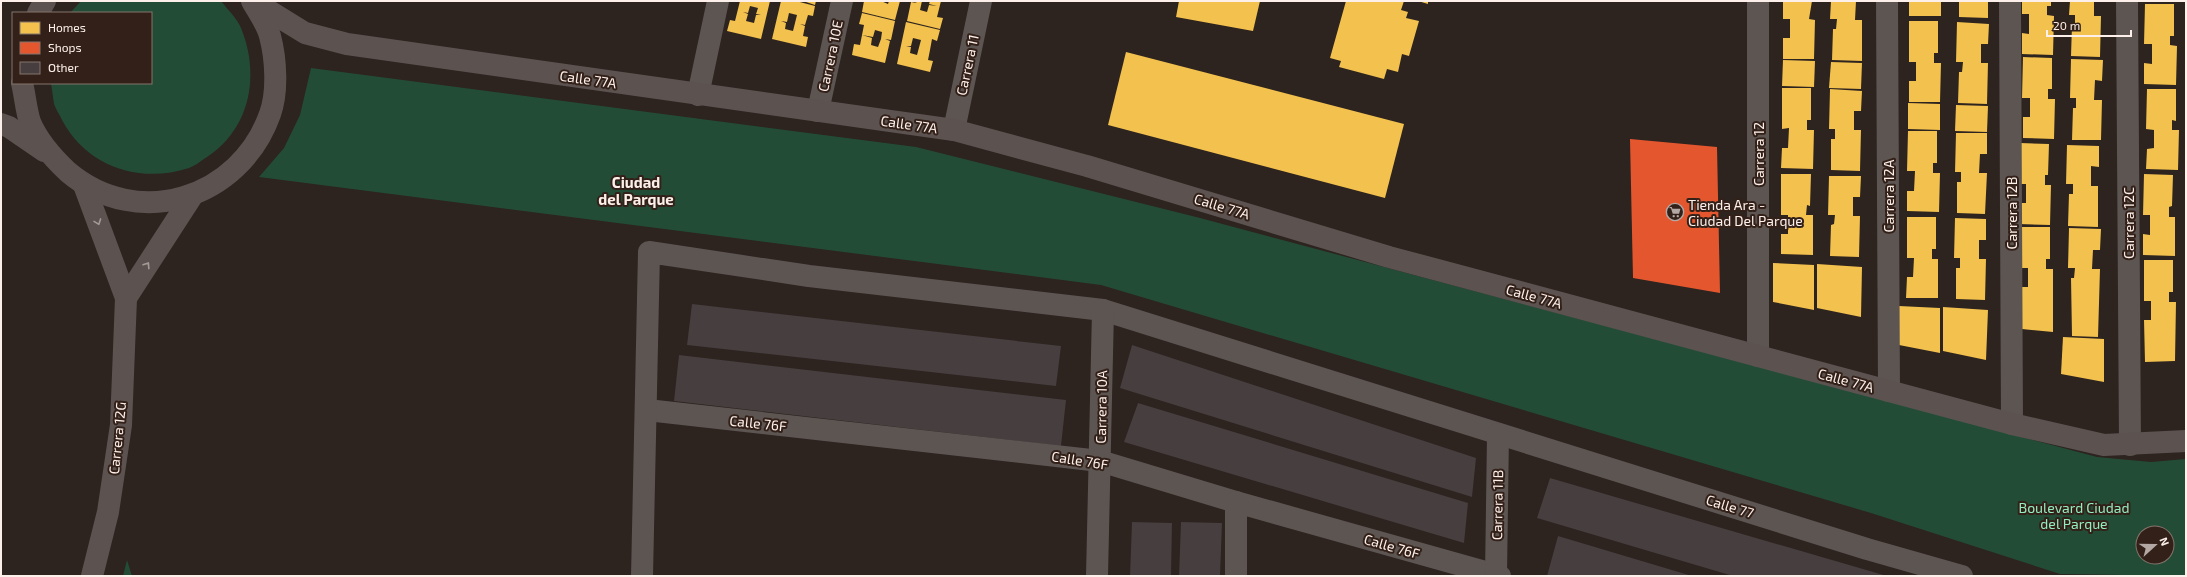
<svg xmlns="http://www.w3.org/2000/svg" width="2187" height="577" font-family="'Exo 2',sans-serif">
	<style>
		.green { fill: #234c37; fill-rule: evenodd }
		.homes { fill: #f2c14e; fill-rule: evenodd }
		.shops { fill: #e4572e }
		.building { fill: #463e3f }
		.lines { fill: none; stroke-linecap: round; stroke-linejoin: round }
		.street { stroke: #5c5552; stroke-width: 22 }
		.secondary { stroke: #5c5350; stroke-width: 22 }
		.oneway { stroke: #a49a96 }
		.labels { text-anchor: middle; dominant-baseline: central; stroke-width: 4; stroke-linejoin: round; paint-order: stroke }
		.street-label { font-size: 14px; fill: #fdf0eb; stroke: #332119 }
		.poi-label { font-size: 14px; fill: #fdf0eb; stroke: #332119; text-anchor: start }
		.park-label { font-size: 14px; fill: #92edbf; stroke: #332119 }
		.neighbourhood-label { font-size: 15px; font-weight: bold; fill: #fdf0eb; stroke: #332119 }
	</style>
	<rect width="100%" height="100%" fill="#2d231f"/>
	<!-- green -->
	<g class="green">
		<path d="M 81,1 L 221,1 C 227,9 237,18 241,28 C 260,74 251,128 207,157 C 202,160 195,166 189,168 C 140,184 87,167 62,120 C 60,115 56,110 54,104 C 53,97 52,90 51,83 L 151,83 L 151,13 L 70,13 Z"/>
		<path d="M 311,68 L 916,147 L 1200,218 L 2097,457 L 2151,462 L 2186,459 L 2186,576 L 2060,574 L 1871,513 L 1101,285 L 259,177 L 284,148 L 300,115 ZM 2143,533 L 2167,533 L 2167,557 L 2143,557 Z"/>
		<polygon points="127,560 132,576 123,576"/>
	</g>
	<!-- homes -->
	<g class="homes">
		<path d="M 740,1 L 770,1 L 761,39 L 727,31 L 730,20 L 735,21 ZM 750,6 L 758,8 L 756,14 L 761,15 L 756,15 L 754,23 L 746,21 L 748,14 L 743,12 L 748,13 Z"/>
		<path d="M 781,1 L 796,1 L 815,6 L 813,16 L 808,15 L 805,25 L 800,24 L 805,26 L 803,36 L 808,37 L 806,47 L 772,39 ZM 789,13 L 797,15 L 793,31 L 785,29 L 786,23 L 781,21 L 787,22 Z"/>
		<polygon points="803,1 816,1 815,5"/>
		<polygon points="864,1 881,1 888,4 889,1 900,1 895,20 862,12"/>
		<polygon points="913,1 922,1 920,10 927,12 929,5 937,6 929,4 930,1 941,1 937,17 943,18 940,29 907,21 911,2 917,3"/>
		<polygon points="1179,1 1260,1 1253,31 1176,17"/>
		<polygon points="1346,1 1404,1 1401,10 1408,12 1406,18 1419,21 1409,56 1402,54 1398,72 1387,69 1384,79 1339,67 1341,61 1330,58"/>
		<polygon points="1418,1 1428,1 1428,4"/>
		<polygon points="1783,1 1812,1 1809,19 1815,20 1814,59 1783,59 1783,38 1790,38 1790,19 1783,19"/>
		<polygon points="1831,1 1856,1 1855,20 1862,20 1862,61 1832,60 1833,29 1836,29 1837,19 1830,19"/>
		<rect x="1909" y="1" width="32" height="15"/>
		<polygon points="1959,1 1988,1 1988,18 1959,17"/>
		<polygon points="2022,1 2051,1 2051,6 2047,6 2047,15 2054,16 2053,55 2022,54 2022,33 2029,34 2029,14 2022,14"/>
		<polygon points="2070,1 2094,1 2094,16 2101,16 2100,57 2071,56 2072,25 2075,24 2075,15 2069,15"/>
		<polygon points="2145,4 2174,4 2174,36 2170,36 2170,45 2177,46 2176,85 2144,84 2144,63 2152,64 2152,44 2144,44"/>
		<polygon points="862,13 895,21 891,40 885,39 890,41 885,63 852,55 854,44 860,45 862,35 872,38 871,45 878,47 881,39 882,32 875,30 873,37 862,35 864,25 859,24"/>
		<polygon points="1909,21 1938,21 1938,53 1934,53 1934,63 1941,63 1940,102 1909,102 1909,81 1916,81 1916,62 1909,62"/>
		<path d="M 906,22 L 940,30 L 937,41 L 932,39 L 930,50 L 925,48 L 930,50 L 928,60 L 933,61 L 930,72 L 897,64 ZM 913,38 L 921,40 L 917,55 L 910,53 L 911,47 L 906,46 L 911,46 Z"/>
		<polygon points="1957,22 1989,24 1988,44 1981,44 1981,63 1988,63 1987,104 1958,103 1959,72 1962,72 1963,62 1956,62"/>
		<polygon points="1126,52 1404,124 1385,198 1108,125"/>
		<polygon points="2023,57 2052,58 2052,89 2048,89 2048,99 2055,99 2054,139 2023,138 2023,117 2030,117 2030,98 2022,98"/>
		<polygon points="2071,59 2103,60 2102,81 2095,80 2094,100 2102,100 2101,140 2072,140 2073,108 2076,108 2076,98 2070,98"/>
		<polygon points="1783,60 1815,61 1814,87 1782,86"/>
		<polygon points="1831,62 1862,63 1861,89 1829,88"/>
		<polygon points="1782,88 1811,88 1811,120 1807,120 1807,130 1814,130 1813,169 1781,168 1782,148 1788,148 1789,128 1782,129"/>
		<polygon points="1830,89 1862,91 1861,111 1854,111 1854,130 1861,130 1860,171 1831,170 1831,139 1835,139 1835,129 1829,129"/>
		<polygon points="2147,89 2176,89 2176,121 2172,120 2172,130 2179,130 2178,170 2146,169 2147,149 2154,148 2154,130 2146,129"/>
		<polygon points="1908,103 1940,104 1940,130 1908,129"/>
		<polygon points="1956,105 1988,106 1987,132 1955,131"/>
		<polygon points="1908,131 1937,131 1937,163 1933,163 1933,173 1940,173 1939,212 1907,211 1907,191 1914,191 1915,171 1907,171"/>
		<polygon points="1956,133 1987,133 1987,154 1980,154 1979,173 1987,173 1985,214 1957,213 1957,182 1961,182 1961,172 1955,172"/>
		<polygon points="2020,143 2049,144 2048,175 2045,175 2045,185 2051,185 2050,225 2019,224 2019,203 2026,203 2026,184 2019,184"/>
		<polygon points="2067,145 2099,146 2099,167 2091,166 2091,186 2098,186 2098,227 2068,226 2069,194 2073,194 2073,184 2066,184"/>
		<polygon points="1781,174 1811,174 1810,206 1807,205 1806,215 1813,215 1813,255 1781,254 1781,234 1788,234 1788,215 1781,215"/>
		<polygon points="2144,174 2173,175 2172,206 2169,207 2169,217 2175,217 2175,256 2143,255 2143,234 2150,235 2150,215 2143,215"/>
		<polygon points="1829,176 1861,176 1860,197 1853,197 1853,216 1860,216 1859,257 1830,256 1831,225 1834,224 1835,215 1828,215"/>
		<polygon points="1907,217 1936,217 1936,249 1932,249 1932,259 1938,259 1938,298 1906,298 1907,277 1913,277 1914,258 1907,258"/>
		<polygon points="1955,218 1986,219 1986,240 1979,240 1979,259 1986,259 1985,300 1956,299 1956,268 1960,268 1960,258 1954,258"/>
		<polygon points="2021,227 2050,227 2050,259 2046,259 2046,269 2053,269 2053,332 2022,329 2021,287 2028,287 2028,268 2020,268"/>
		<polygon points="2069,228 2101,229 2100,250 2093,250 2092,269 2100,269 2098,337 2072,336 2071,278 2074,278 2075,268 2068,268"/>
		<polygon points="2144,260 2173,260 2173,292 2169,292 2169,302 2176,302 2175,361 2145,362 2144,320 2151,320 2151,301 2144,301"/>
		<polygon points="1773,263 1814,265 1814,310 1773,302"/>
		<polygon points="1817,264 1862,267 1861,317 1817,308"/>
		<polygon points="1899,306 1940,308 1940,353 1899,345"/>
		<polygon points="1943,307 1988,310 1986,360 1943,351"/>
		<polygon points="2063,337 2104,339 2104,382 2061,374"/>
	</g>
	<!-- shops -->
	<polygon class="shops" points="1630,139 1717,147 1720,293 1633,278"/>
	<!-- building -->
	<g class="building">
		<polygon points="692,304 1061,346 1056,386 687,345"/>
		<polygon points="1132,345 1476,458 1472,497 1120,388"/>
		<polygon points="679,355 1066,400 1061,446 674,401"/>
		<polygon points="1138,403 1468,503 1464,543 1124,442"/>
		<polygon points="1550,478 1887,576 1733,576 1537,518"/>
		<polygon points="1132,522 1172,523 1171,576 1130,576"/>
		<polygon points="1181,522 1222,523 1220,576 1179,576"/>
		<polygon points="1558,536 1692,576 1547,576"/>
	</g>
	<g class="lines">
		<!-- street -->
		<g class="street">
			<polyline points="1758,1 1758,356"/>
			<polyline points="1887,1 1889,391"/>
			<polyline points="2010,1 2012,424"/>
			<polyline points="2127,1 2130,445"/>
			<polyline points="698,95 718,1"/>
			<polyline points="818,111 842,1"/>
			<polyline points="954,130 981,1"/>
			<polyline points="647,410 1100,461 1236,502 1500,576"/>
			<polyline points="642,576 649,252 809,276 1103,310 1867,549 1962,576"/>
			<polyline points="1097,576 1103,310"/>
			<polyline points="1236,576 1236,502"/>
			<polyline points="1496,576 1498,434"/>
		</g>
		<!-- secondary -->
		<g class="secondary">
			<polyline points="253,1 305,33 347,44 954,130 1087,166 1389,257 2012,424 2104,445 2186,441"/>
			<polyline points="38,13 45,1"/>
			<path d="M 22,83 C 25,95 26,110 30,122 C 38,141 53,158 68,172 C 138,231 240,199 270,114 C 278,92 276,59 270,36 C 267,24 258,12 252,1"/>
			<polyline points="1,124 9,127 44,151"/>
			<polyline points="84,185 126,298 121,425 108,512 92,576"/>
			<polyline points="126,298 192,196"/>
		</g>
	</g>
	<!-- one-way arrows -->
	<defs><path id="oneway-chevron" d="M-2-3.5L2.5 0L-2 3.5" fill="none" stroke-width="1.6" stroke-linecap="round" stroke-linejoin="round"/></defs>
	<g class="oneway">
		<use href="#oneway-chevron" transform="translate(98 222) rotate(70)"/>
		<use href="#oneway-chevron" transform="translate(147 265) rotate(-57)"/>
	</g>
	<!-- icons -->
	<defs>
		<symbol id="supermarket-ring" viewBox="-11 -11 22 22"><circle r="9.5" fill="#332119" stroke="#b4a8a4" stroke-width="1.5"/><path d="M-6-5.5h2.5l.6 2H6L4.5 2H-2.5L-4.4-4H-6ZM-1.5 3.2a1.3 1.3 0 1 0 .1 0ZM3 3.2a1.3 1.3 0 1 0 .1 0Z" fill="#b4a8a4"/></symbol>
	</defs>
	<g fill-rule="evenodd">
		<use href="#supermarket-ring" x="1665" y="202" width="20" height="20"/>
	</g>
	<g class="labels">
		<!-- street labels -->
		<g class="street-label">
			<text transform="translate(830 56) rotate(-78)">Carrera 10E</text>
			<text transform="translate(967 65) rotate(-78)">Carrera 11</text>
			<text transform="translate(588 79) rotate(8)">Calle 77A</text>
			<text transform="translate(909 124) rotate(8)">Calle 77A</text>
			<text transform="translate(1758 154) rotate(-90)">Carrera 12</text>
			<text transform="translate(1888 196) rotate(-90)">Carrera 12A</text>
			<text transform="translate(1222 206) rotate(17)">Calle 77A</text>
			<text transform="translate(2011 213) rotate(-90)">Carrera 12B</text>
			<text transform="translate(2128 223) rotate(-90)">Carrera 12C</text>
			<text transform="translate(1534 296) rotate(15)">Calle 77A</text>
			<text transform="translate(1846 380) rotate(15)">Calle 77A</text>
			<text transform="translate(1101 407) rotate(-89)">Carrera 10A</text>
			<text transform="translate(758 423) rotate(6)">Calle 76F</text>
			<text transform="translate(117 438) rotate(-84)">Carrera 12G</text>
			<text transform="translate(1080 460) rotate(9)">Calle 76F</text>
			<text transform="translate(1497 505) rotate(-89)">Carrera 11B</text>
			<text transform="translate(1730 506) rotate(17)">Calle 77</text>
			<text transform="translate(1392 546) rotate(16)">Calle 76F</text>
		</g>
		<!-- poi labels -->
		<g class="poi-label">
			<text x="1688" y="204">Tienda Ara -<tspan x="1688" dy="16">Ciudad Del Parque</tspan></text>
		</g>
		<!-- park labels -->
		<g class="park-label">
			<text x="2074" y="507">Boulevard Ciudad<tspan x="2074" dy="16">del Parque</tspan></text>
		</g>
		<!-- neighbourhood labels -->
		<g class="neighbourhood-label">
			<text x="636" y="182">Ciudad<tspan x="636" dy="17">del Parque</tspan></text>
		</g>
	</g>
	<!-- border -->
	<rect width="2187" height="577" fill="none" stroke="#fdf0eb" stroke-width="4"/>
	<!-- legend -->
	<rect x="12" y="12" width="140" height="72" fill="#332119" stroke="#84746d"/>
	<rect x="20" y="22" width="20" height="12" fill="#f2c14e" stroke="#84746d"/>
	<text x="48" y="32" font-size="12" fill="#fdf0eb">Homes</text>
	<rect x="20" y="42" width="20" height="12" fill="#e4572e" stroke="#84746d"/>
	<text x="48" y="52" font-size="12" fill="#fdf0eb">Shops</text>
	<rect x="20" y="62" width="20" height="12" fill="#463e3f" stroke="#84746d"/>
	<text x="48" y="72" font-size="12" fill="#fdf0eb">Other</text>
	<!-- north arrow -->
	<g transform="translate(2155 545) rotate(69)"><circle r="19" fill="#332119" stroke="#84746d"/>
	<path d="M0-3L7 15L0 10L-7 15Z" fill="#b4a8a4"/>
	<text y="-6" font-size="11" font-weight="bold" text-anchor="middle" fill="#fdf0eb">N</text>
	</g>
	<!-- scale -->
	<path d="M2047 30v6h84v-6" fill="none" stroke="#fdf0eb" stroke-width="2"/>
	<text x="2053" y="30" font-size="12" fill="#fdf0eb" stroke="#332119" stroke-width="3" paint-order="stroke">20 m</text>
</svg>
